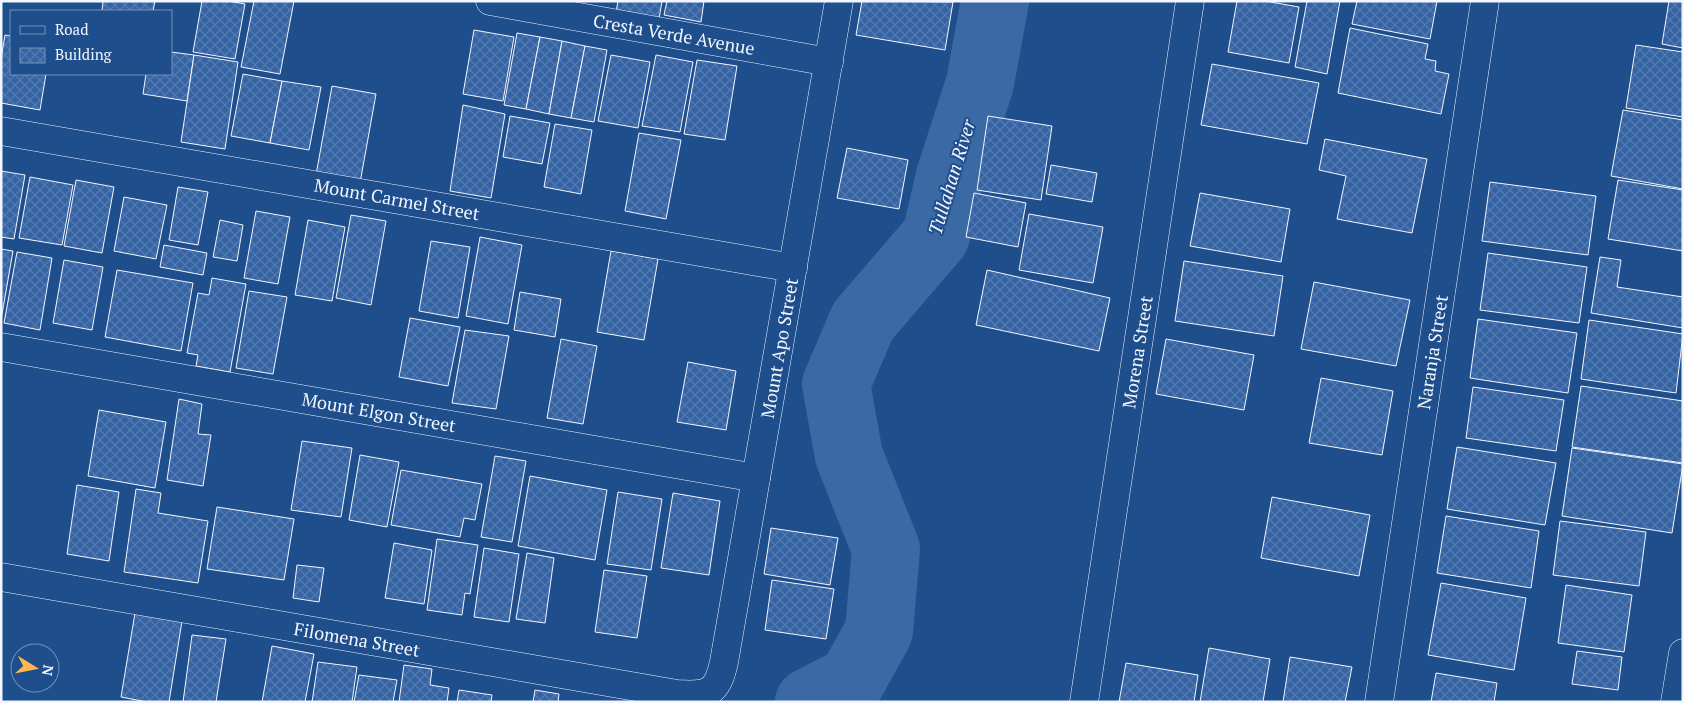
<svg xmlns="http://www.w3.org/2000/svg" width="1684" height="703" font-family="'PT Serif',serif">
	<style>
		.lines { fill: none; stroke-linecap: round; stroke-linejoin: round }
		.river { stroke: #3b69a3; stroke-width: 68 }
		.building { fill: url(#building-cross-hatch); stroke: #f2f6ff }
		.minor-casing { stroke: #f2f6ff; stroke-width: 29 }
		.minor { stroke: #1f4e8c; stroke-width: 28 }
		.labels { text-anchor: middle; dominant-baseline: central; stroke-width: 4; stroke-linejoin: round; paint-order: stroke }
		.street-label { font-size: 18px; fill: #f2f6ff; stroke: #1f4e8c }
		.water-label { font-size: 19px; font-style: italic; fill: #f2f6ff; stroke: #1f4e8c }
	</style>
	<defs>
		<pattern id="building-cross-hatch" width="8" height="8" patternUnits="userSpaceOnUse" patternTransform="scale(1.25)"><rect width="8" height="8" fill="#3563a3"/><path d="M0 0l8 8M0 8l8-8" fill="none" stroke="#537ab1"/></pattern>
	</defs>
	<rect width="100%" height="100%" fill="#1f4e8c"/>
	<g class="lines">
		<!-- river -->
		<polyline class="river" points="809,702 852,680 879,631 886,549 849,456 836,384 863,321 936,236 950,176 980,83 995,1"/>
	</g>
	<!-- building -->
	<g class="building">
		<polygon points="103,1 155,1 153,11 102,11"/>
		<polygon points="202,1 228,1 245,4 235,59 193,52"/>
		<polygon points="254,1 294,1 280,74 241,67"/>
		<polygon points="618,1 662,1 658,25 615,18"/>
		<polygon points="667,1 704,1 701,22 664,15"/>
		<polygon points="862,1 953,2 945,50 856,35"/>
		<polygon points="1237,1 1265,1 1299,7 1289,63 1228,52"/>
		<polygon points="1307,1 1340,1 1327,74 1295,67"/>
		<polygon points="1357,1 1437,1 1430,39 1352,24"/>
		<polygon points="1669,1 1683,1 1683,48 1662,44"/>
		<polygon points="1350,28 1428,44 1425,59 1436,61 1435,71 1449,74 1441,114 1338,93"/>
		<polygon points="474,30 514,37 503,101 463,94"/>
		<polygon points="517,33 540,37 526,109 504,105"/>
		<polygon points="5,35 11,36 11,74 46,74 40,110 1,103 1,59"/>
		<polygon points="540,37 562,41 549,114 526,109"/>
		<polygon points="562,41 585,46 571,118 549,114"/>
		<polygon points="1636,45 1683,52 1683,117 1626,108"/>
		<polygon points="585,46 607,50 594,122 571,118"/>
		<polygon points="171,52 194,55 187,101 143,94 146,74 171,74"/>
		<polygon points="194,55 238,62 225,149 181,142"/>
		<polygon points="611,55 650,62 638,128 598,121"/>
		<polygon points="656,55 693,62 680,132 642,126"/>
		<polygon points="697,60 737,66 725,140 684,134"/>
		<polygon points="1212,64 1319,83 1307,144 1201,125"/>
		<polygon points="243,74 282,81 270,143 231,136"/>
		<polygon points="282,81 321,87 309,150 270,143"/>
		<polygon points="332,86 376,94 360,183 316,175"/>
		<polygon points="463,105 505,114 491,198 450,191"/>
		<polygon points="1623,110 1683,120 1683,189 1611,176"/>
		<polygon points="510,116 550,123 542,164 503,157"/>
		<polygon points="988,116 1052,126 1041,200 977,190"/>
		<polygon points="555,124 592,130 581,194 544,187"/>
		<polygon points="639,133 681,140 666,219 625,211"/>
		<polygon points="1325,139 1427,159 1412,233 1337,219 1346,176 1319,170"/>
		<polygon points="847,148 908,160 899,209 837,198"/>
		<polygon points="1051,165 1097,173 1092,202 1046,194"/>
		<polygon points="1,171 25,175 14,239 1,237"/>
		<polygon points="30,177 73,185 62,245 19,238"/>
		<polygon points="76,180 114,187 102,253 64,246"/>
		<polygon points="1618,180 1683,190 1683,251 1608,239"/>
		<polygon points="1490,182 1596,196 1588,255 1482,241"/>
		<polygon points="178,187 208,192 198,245 169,240"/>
		<polygon points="974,193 1026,203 1018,247 966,237"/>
		<polygon points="1200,193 1290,209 1281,262 1190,246"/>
		<polygon points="124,197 167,205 156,259 114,251"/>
		<polygon points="256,211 290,217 278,284 244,278"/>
		<polygon points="1029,214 1103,227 1093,283 1019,270"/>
		<polygon points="351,215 386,221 371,305 336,298"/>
		<polygon points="220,220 243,225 237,261 213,257"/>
		<polygon points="308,220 345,227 332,301 295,295"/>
		<polygon points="480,237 522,245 508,324 466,316"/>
		<polygon points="431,241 470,247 458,318 419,311"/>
		<polygon points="164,245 207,253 203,275 160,267"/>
		<polygon points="1,249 13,251 1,320"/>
		<polygon points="611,251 658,259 644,340 597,332"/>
		<polygon points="17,252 52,258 40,330 4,323"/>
		<polygon points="1488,253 1587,267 1579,323 1480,310"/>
		<polygon points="1600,257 1621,260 1617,287 1683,297 1683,328 1591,313"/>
		<polygon points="64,260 103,267 92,330 53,323"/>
		<polygon points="1184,261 1283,276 1274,336 1175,321"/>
		<polygon points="117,270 193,283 181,351 105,337"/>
		<polygon points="987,270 1110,298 1099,351 976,325"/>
		<polygon points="212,278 246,284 230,372 196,366 198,355 187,353 198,293 209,295"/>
		<polygon points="1314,282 1410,300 1396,366 1301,349"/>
		<polygon points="249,291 287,297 273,374 236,368"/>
		<polygon points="520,292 561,299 555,337 514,330"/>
		<polygon points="410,318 460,327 448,386 399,377"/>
		<polygon points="1478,319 1577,333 1568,393 1470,378"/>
		<polygon points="1589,320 1683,334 1676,393 1581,379"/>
		<polygon points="465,330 509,336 496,409 452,403"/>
		<polygon points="561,339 597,346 583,424 547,418"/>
		<polygon points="1166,339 1254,355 1244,410 1156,394"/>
		<polygon points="688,362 736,371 726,430 677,422"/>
		<polygon points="1321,378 1393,391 1382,455 1309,443"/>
		<polygon points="1581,386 1683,401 1683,463 1572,447"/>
		<polygon points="1473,387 1564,400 1556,451 1466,438"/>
		<polygon points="179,399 202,404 198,434 211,435 203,486 167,480"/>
		<polygon points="99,410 166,422 155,488 88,476"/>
		<polygon points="302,441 352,448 341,517 291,510"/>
		<polygon points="1457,447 1556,463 1545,525 1447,509"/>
		<polygon points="1572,448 1683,464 1672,533 1562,516"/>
		<polygon points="360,455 399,462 387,527 349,520"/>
		<polygon points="495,456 526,461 512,542 481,537"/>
		<polygon points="401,470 482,484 475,520 464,518 460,537 391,525"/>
		<polygon points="530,476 607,490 595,560 518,546"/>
		<polygon points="77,485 119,492 109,561 67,554"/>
		<polygon points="136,489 161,493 158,513 208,521 198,583 124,572"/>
		<polygon points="618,492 662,499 651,570 607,564"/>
		<polygon points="673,493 720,501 709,575 661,568"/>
		<polygon points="1272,497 1370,515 1359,576 1261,558"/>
		<polygon points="217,507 294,519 284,580 207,569"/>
		<polygon points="1446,516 1539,531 1531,588 1437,573"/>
		<polygon points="1560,521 1646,532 1639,586 1553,575"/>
		<polygon points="771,528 838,538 830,585 764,574"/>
		<polygon points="437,539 478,545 470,594 465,593 462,615 427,610"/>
		<polygon points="394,543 432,550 424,604 385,598"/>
		<polygon points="484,548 519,554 509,622 474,617"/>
		<polygon points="527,553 554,558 545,623 516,619"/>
		<polygon points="297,565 324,568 319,602 293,598"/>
		<polygon points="604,570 647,576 637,638 595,632"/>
		<polygon points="772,580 834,589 826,639 765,630"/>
		<polygon points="1441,583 1526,598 1514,670 1428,655"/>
		<polygon points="1566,585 1632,595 1624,652 1558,643"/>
		<polygon points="135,613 182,621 169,702 147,702 121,697"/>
		<polygon points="192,635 226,639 216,702 183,702"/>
		<polygon points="272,646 314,654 305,702 262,702"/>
		<polygon points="1209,648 1270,659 1263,702 1200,702"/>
		<polygon points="1577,651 1622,657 1618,690 1572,684"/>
		<polygon points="1290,657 1352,667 1345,702 1283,702"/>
		<polygon points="318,662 357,667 352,702 312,702"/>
		<polygon points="1126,663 1198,675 1194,702 1119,702"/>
		<polygon points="404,665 432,669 430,685 449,688 447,702 399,702"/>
		<polygon points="1436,673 1497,683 1494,702 1431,702"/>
		<polygon points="359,675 397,680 393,702 354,702"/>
		<polygon points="459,690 492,695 491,702 457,702"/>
		<polygon points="535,690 559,694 558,702 533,702"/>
	</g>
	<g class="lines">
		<defs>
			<g id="minor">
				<polyline points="490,1 829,62"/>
				<polyline points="1,131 793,268"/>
				<polyline points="1,347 756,478"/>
				<path d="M 1,577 L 677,694 C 708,696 717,694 724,662 L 839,1"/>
				<polyline points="1084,702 1190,1"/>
				<polyline points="1379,702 1485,1"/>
				<polyline points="1675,702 1683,653"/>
			</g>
		</defs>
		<!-- minor casing -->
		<use href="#minor" class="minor-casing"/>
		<!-- minor -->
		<use href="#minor" class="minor"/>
	</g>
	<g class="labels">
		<!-- street labels -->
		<g class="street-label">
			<text transform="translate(674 34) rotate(10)">Cresta Verde Avenue</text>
			<text transform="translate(397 199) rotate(10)">Mount Carmel Street</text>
			<text transform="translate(779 348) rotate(-80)">Mount Apo Street</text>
			<text transform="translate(1137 352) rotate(-81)">Morena Street</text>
			<text transform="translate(1432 352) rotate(-81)">Naranja Street</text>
			<text transform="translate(379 412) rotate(10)">Mount Elgon Street</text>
			<text transform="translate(357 639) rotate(10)">Filomena Street</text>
		</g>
		<!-- water labels -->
		<g class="water-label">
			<text transform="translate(951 177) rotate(-73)">Tullahan River</text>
		</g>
	</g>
	<!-- border -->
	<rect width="1684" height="703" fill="none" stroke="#f2f6ff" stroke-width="5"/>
	<!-- legend -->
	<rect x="10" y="10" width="162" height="65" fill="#1f4e8c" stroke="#7391ba"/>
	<rect x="20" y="26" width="25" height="8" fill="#1f4e8c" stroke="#7391ba"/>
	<text x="55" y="35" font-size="15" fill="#f2f6ff">Road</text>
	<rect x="20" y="48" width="25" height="15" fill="url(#building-cross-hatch)" stroke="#7391ba"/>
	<text x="55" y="60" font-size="15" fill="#f2f6ff">Building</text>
	<!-- north arrow -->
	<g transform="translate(35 668) rotate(100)"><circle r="24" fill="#1f4e8c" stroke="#7391ba"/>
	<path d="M0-4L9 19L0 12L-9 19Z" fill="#ffb74d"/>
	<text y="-8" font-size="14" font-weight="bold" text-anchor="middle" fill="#f2f6ff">N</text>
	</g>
</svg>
